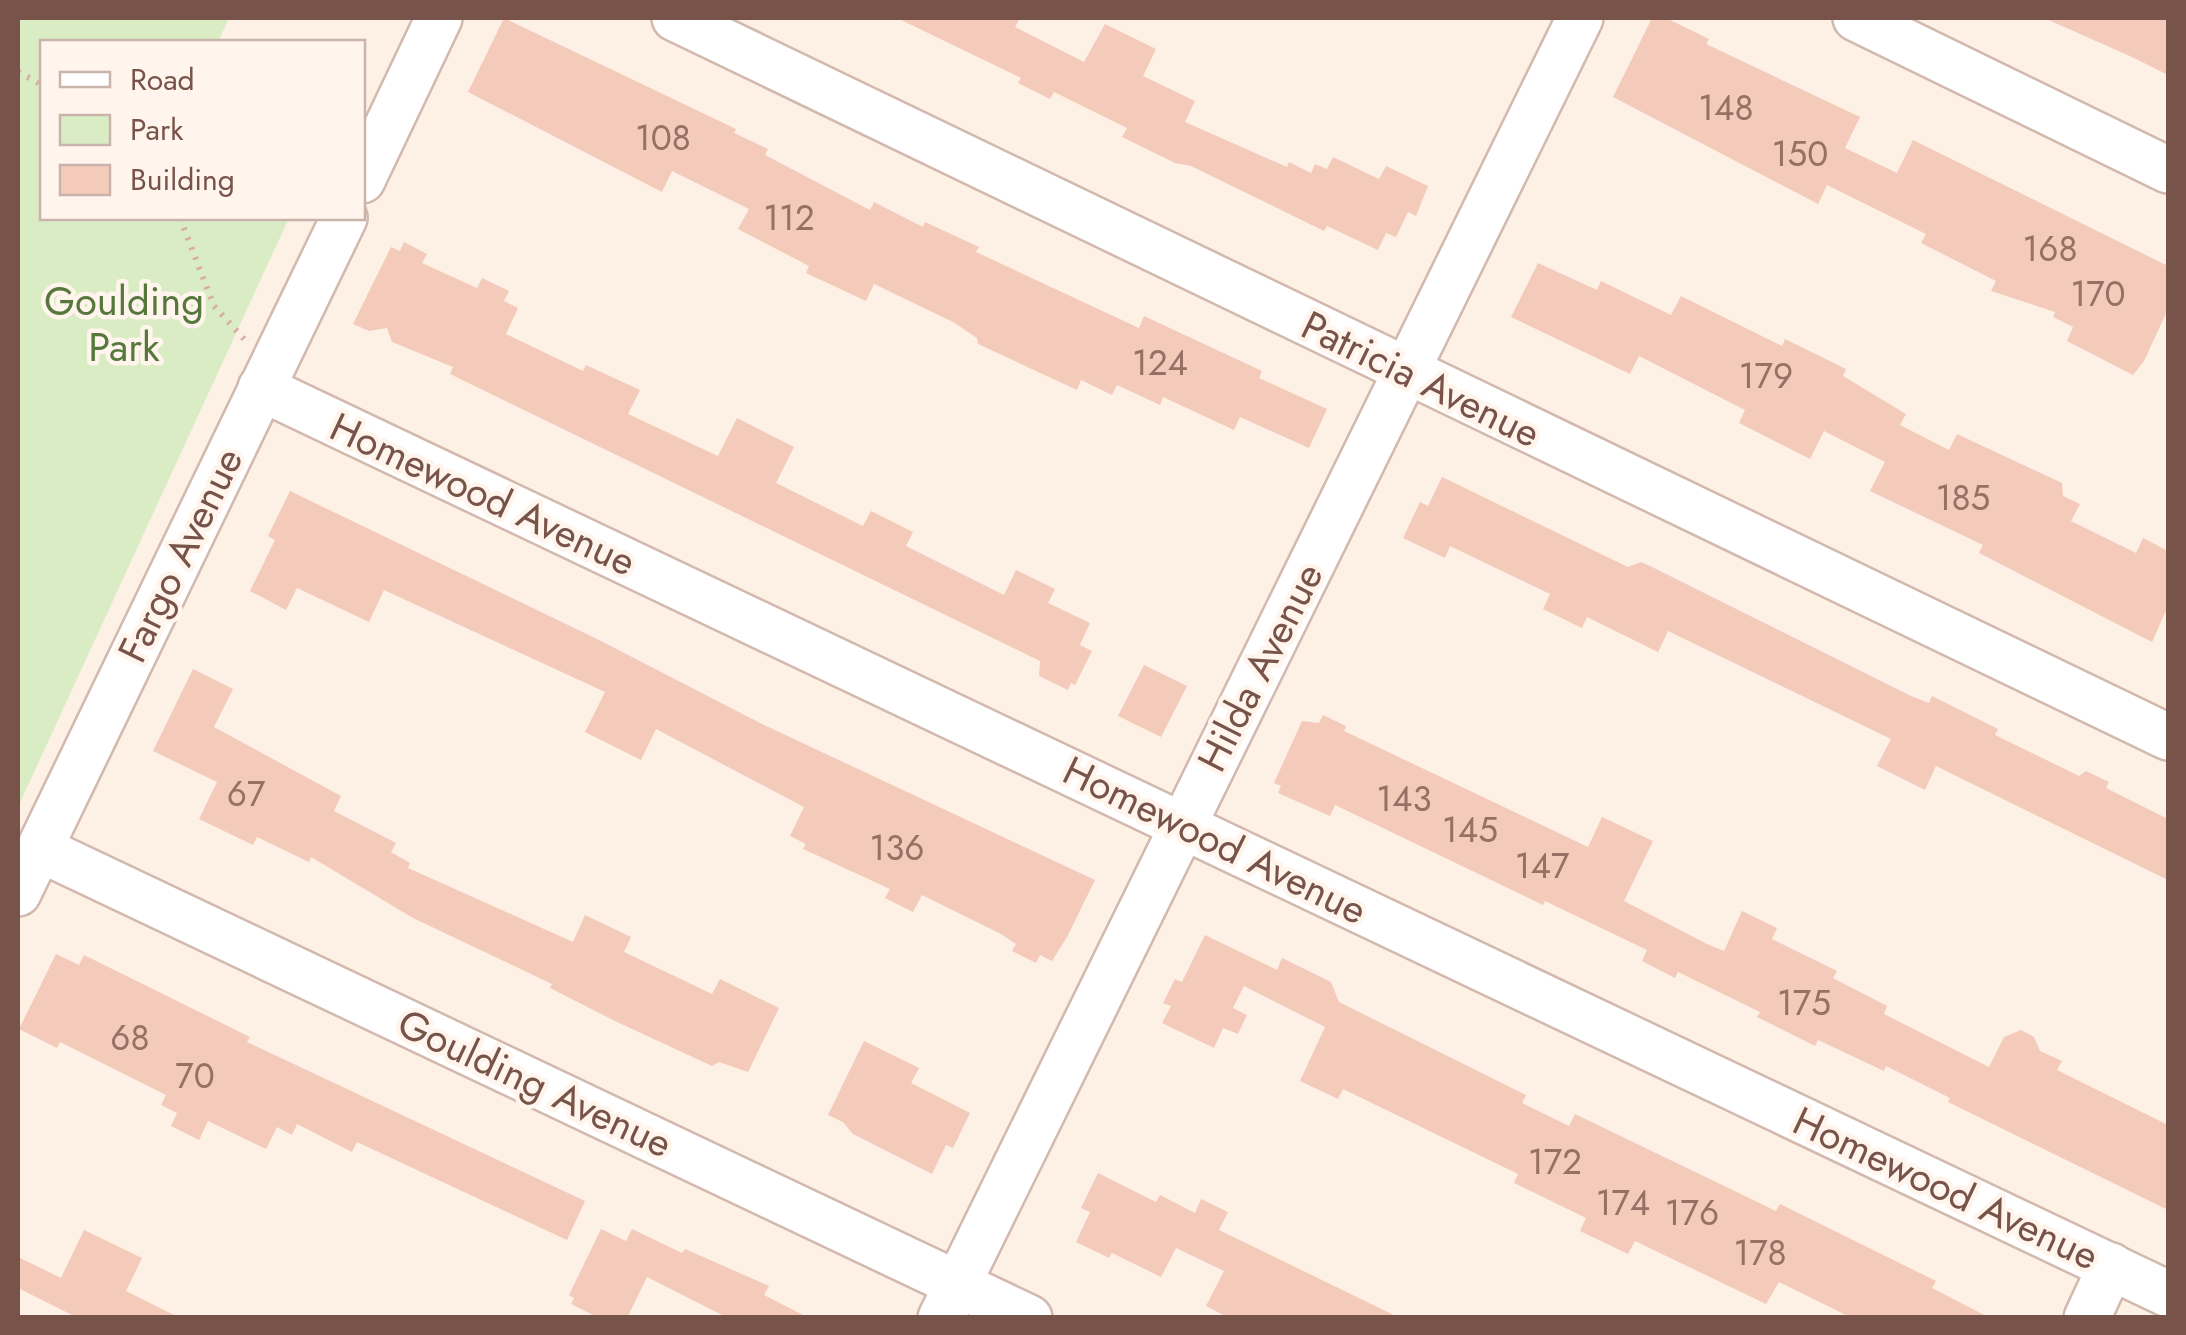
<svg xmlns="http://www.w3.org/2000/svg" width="2186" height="1335" font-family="Jost,sans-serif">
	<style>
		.green { fill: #d9ecc3 }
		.building { fill: #f4cabb }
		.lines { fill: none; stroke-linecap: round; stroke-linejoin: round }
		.minor-casing { stroke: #d2b8ad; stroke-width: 50 }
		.path { stroke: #d9ad9e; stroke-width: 6; stroke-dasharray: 2.5 8; stroke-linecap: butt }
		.minor { stroke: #fff; stroke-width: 45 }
		.labels { text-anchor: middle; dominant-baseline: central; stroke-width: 9; stroke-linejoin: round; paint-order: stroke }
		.number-label { font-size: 35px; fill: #977166 }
		.park-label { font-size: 40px; fill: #57783d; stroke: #fff5ec }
		.street-label { font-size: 40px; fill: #785349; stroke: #fff5ec }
	</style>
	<rect width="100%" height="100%" fill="#fdf0e5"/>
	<!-- green -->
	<polygon class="green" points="18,18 229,18 218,42 42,42 42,218 289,218 18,807"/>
	<!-- building -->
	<g class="building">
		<polygon points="504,18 736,129 734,133 768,149 765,155 870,210 874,202 923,227 925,222 979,247 976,252 1139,328 1144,316 1262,371 1259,378 1327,409 1309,448 1240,417 1234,430 1163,397 1160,405 1117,385 1112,395 1081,380 1077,390 978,344 977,338 953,322 874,284 866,301 806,273 809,266 738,229 749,209 672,171 662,192 468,92"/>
		<polygon points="897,18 1020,18 1015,27 1084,62 1105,24 1156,49 1143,76 1195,101 1185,122 1287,167 1289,162 1311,173 1315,164 1327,169 1333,157 1379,179 1386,166 1428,186 1416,216 1408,212 1396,237 1386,233 1378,250 1327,226 1324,231 1191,166 1175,163 1122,137 1127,128 1054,92 1050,99 1018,83 1021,78"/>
		<polygon points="1652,18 1666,18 1709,39 1706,44 1860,117 1845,148 1897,173 1913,140 2168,266 2168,309 2144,361 2133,375 2067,341 2073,327 2053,317 2055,312 1991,291 1996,281 1921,243 1926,234 1827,185 1818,204 1613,97"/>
		<polygon points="2044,18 2168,18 2168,75 2132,57"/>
		<polygon points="404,242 427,254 422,263 477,288 482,278 509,291 504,301 518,308 506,334 583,371 586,365 640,390 628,414 718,456 737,418 794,447 776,483 863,526 871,511 913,532 906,546 1004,595 1016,570 1055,589 1048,603 1090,623 1080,645 1092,651 1075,685 1071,683 1068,690 1039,676 1040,661 450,374 453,367 392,342 387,328 369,331 353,324 391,247 400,251"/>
		<polygon points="1538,263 1597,290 1601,281 1671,315 1681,296 1782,346 1785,339 1846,369 1843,376 1906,414 1900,425 1949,450 1957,434 2062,483 2063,496 2080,504 2071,521 2136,553 2143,538 2168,551 2168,606 2152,642 1979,553 1983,545 1870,491 1885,462 1824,431 1810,459 1739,423 1745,410 1639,356 1630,374 1511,317"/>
		<polygon points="1442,477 1628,567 1641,562 1650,566 1911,696 1929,703 1932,696 1998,729 1995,735 2079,776 2086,771 2109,782 2106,788 2168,819 2168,880 1936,766 1925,790 1877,766 1891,739 1668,631 1658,652 1587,617 1582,628 1543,609 1550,594 1450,546 1445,558 1403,538 1420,502 1428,506"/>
		<polygon points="290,491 599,640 762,724 1095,880 1067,937 1052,961 1040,955 1036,963 1012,951 1016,944 1001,934 922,895 913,912 885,898 890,889 803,849 806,844 790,836 804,807 656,729 641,760 585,732 605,692 384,590 369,622 297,588 286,610 250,591 275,540 268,536"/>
		<polygon points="1144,665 1187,686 1161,737 1118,716"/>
		<polygon points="193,669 233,689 214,727 341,796 334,811 396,843 391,852 410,863 408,868 573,942 585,915 631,937 624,952 712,994 720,979 779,1008 748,1072 719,1062 712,1066 617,1022 550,988 552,984 413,918 311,857 309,862 257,837 253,845 199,819 217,782 153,751"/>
		<polygon points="1323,715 1346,726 1344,731 1588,847 1602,817 1653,841 1624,901 1709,945 1724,951 1742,911 1777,928 1772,939 1837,971 1833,978 1887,1006 1884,1014 1989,1067 2004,1037 2021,1030 2034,1037 2040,1051 2062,1061 2057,1070 2168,1125 2168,1210 1948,1102 1950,1098 1886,1066 1884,1071 1818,1040 1815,1046 1757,1017 1760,1012 1678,972 1675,978 1642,961 1647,950 1545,901 1543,905 1335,805 1330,816 1278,793 1281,786 1274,783 1302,721 1319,723"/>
		<polygon points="1205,935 1277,970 1282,958 1331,982 1339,1002 1526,1095 1522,1103 1569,1126 1575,1114 1776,1211 1780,1204 1936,1281 1932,1288 1990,1318 1852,1318 1779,1282 1766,1304 1635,1241 1628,1254 1580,1231 1586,1218 1514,1183 1518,1174 1343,1089 1338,1099 1300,1081 1325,1027 1244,986 1233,1008 1247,1015 1238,1034 1223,1028 1214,1048 1162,1023 1171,1006 1163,1003 1175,979 1182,982"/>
		<polygon points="56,954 79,965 84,955 250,1037 247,1042 585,1201 567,1240 357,1142 352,1152 297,1124 292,1135 277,1127 266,1149 208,1121 199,1140 171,1126 177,1113 161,1105 166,1095 60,1042 57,1048 19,1029"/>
		<polygon points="864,1041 919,1068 911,1083 970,1113 953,1148 946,1145 932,1174 853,1134 843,1122 828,1115"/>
		<polygon points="1098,1173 1156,1202 1160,1195 1195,1213 1201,1199 1228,1212 1219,1230 1400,1318 1229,1318 1206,1306 1224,1271 1176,1248 1161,1277 1112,1253 1109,1258 1076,1242 1090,1212 1081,1208"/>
		<polygon points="601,1229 626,1241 632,1229 682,1253 685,1249 769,1286 764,1295 809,1318 728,1318 647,1277 627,1318 599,1318 571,1304 574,1298 569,1295"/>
		<polygon points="84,1230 142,1258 126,1291 180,1318 78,1318 18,1288 18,1257 61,1278"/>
	</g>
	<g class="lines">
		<defs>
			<g id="minor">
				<polyline points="675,18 2168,737"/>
				<polyline points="1856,18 2168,170"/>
				<polyline points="362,180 439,18"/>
				<polyline points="261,388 2168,1294"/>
				<polyline points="40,849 1029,1318"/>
				<polyline points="18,893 344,218"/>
				<polyline points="941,1318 1580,18"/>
				<polyline points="2087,1318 2111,1266"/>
			</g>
		</defs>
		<!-- minor casing -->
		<use href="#minor" class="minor-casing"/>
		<!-- path -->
		<g class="path">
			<polyline points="18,72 42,85"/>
			<polyline points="180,218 214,306 245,340"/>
		</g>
		<!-- minor -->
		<use href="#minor" class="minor"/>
	</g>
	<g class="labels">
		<!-- number labels -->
		<g class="number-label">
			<text x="1726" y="108">148</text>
			<text x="663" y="138">108</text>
			<text x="1800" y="154">150</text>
			<text x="789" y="218">112</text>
			<text x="2050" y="249">168</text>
			<text x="2098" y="294">170</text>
			<text x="1160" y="363">124</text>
			<text x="1766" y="376">179</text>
			<text x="1963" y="498">185</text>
			<text x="246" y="794">67</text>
			<text x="1404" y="799">143</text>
			<text x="1470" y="830">145</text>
			<text x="897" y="848">136</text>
			<text x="1542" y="866">147</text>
			<text x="1804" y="1003">175</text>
			<text x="130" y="1038">68</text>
			<text x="195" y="1076">70</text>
			<text x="1555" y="1162">172</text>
			<text x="1623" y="1203">174</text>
			<text x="1692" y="1213">176</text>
			<text x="1760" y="1253">178</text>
		</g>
		<!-- park labels -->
		<g class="park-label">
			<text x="124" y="301">Goulding<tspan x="124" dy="46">Park</tspan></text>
		</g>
		<!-- street labels -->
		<g class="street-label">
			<text transform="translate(1421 379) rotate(26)">Patricia Avenue</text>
			<text transform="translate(483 494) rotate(25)">Homewood Avenue</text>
			<text transform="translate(180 555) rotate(-64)">Fargo Avenue</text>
			<text transform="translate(1260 667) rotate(-63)">Hilda Avenue</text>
			<text transform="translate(1215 840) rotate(26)">Homewood Avenue</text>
			<text transform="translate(535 1083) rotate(25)">Goulding Avenue</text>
			<text transform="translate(1946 1188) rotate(25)">Homewood Avenue</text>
		</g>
	</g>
	<!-- border -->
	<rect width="2186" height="1335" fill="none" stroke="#785349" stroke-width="40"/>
	<!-- legend -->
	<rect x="40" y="40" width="325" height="180" fill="#fff5ec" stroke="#c9b4ab" stroke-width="2.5"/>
	<rect x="60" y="72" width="50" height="15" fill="#ffffff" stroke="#c9b4ab" stroke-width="2.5"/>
	<text x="130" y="90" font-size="30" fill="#785349">Road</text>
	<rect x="60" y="115" width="50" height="30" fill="#d9ecc3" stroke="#c9b4ab" stroke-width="2.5"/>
	<text x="130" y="140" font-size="30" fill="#785349">Park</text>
	<rect x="60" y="165" width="50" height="30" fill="#f4cabb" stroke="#c9b4ab" stroke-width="2.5"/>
	<text x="130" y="190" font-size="30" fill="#785349">Building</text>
</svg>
